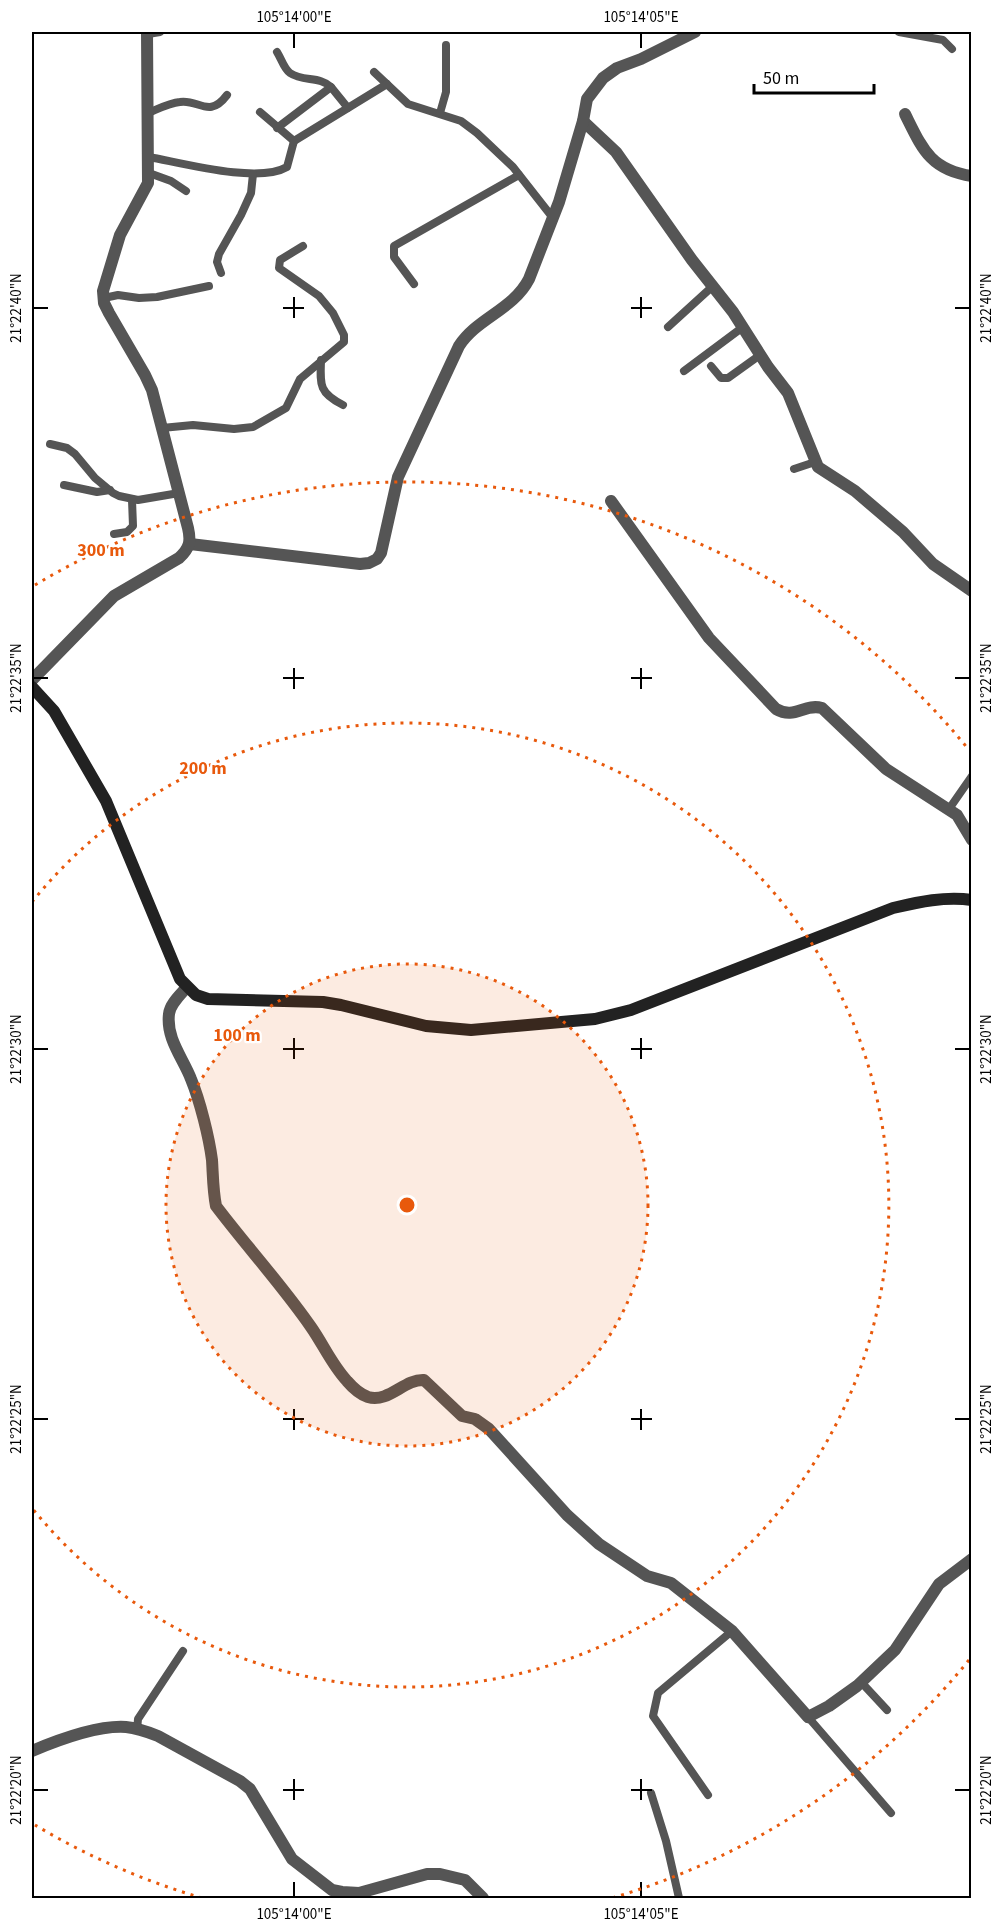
<svg xmlns="http://www.w3.org/2000/svg" width="1003" height="1930" font-family="'Source Sans 3',sans-serif">
	<style>
		.lines { fill: none; stroke-linecap: round; stroke-linejoin: round }
		.lane { stroke: #555; stroke-width: 8 }
		.street { stroke: #555; stroke-width: 12 }
		.secondary { stroke: #222; stroke-width: 12 }
		.ticks { fill: none; stroke: #000; stroke-width: 2 }
		.ring { fill: none; stroke: #e8590c; stroke-width: 3; stroke-dasharray: 3 6 }
		.centre { fill: #e8590c; stroke: #fff; stroke-width: 3 }
		.ring-label { font-size: 18px; text-anchor: middle; font-weight: bold; fill: #e8590c; stroke: #fff; stroke-width: 4.5; stroke-linejoin: round; paint-order: stroke }
		.neatline { fill: none; stroke: #000; stroke-width: 2 }
		.ticks-label { font-size: 15px; text-anchor: middle; fill: #000 }
	</style>
	<rect width="100%" height="100%" fill="#fff"/>
	<g class="lines">
		<!-- lane -->
		<g class="lane">
			<polyline points="899,32 943,40 952,49"/>
			<polyline points="148,34 160,32"/>
			<path d="M 277,52 C 281,58 284,69 290,73 C 303,82 320,76 331,87 L 277,128"/>
			<polyline points="374,72 408,104 461,121 477,133 513,167 553,218"/>
			<polyline points="331,87 348,108"/>
			<polyline points="260,112 294,141 387,84"/>
			<path d="M 148,113 C 158,109 169,103 180,102 C 199,99 209,119 227,95"/>
			<polyline points="440,113 446,92 446,45"/>
			<path d="M 149,157 C 182,163 258,184 287,167 L 294,141"/>
			<polyline points="149,173 171,181 186,191"/>
			<polyline points="221,273 217,262 219,254 241,215 251,193 253,174"/>
			<polyline points="414,284 394,257 394,246 519,175"/>
			<polyline points="104,298 118,295 139,298 157,297 209,286"/>
			<polyline points="668,327 713,286"/>
			<path d="M 321,360 C 320,385 319,393 343,405"/>
			<polyline points="711,366 721,378 728,378 760,355"/>
			<polyline points="684,371 743,327"/>
			<polyline points="162,428 193,425 234,429 253,427 286,408 300,379 344,342 344,335 333,313 319,296 279,268 280,260 303,246"/>
			<polyline points="50,444 67,448 75,454 95,478 113,493 119,496 138,500 179,493"/>
			<polyline points="794,469 815,462"/>
			<polyline points="64,485 97,492 110,490"/>
			<polyline points="114,534 127,532 133,526 132,500"/>
			<polyline points="949,809 972,776"/>
			<polyline points="861,1682 887,1710"/>
			<polyline points="808,1717 891,1813"/>
			<polyline points="137,1730 138,1719 183,1651"/>
			<polyline points="651,1793 666,1841 679,1898"/>
			<polyline points="708,1795 653,1716 658,1693 732,1631"/>
		</g>
		<!-- street -->
		<g class="street">
			<path d="M 905,114 C 922,148 930,170 972,176"/>
			<polyline points="583,121 616,152 692,260 733,312 768,367 788,393 818,467 855,491 903,532 933,564 972,591"/>
			<path d="M 611,501 L 709,638 L 776,709 C 795,720 804,703 822,708 L 886,769 L 957,815 L 972,840"/>
			<path d="M 190,544 L 360,564 L 369,563 L 377,559 L 381,553 L 398,477 L 459,346 C 477,318 513,310 529,279 L 559,202 L 583,121 L 587,99 L 603,78 L 617,68 L 641,59 L 695,32"/>
			<path d="M 32,680 L 114,596 L 179,558 C 190,548 191,541 188,528 L 152,390 L 145,375 L 109,313 L 104,303 L 103,291 L 120,235 L 148,183 L 147,32"/>
			<path d="M 187,987 C 180,995 170,1004 169,1014 C 166,1039 183,1058 191,1079 C 200,1101 209,1137 212,1160 C 213,1176 213,1191 216,1206 C 247,1247 282,1285 311,1327 C 323,1344 332,1365 347,1381 C 353,1388 359,1394 368,1397 C 389,1403 404,1379 424,1380 L 462,1416 L 475,1419 L 489,1429 L 567,1515 L 599,1544 L 647,1576 L 671,1583 L 732,1631 L 808,1717 L 829,1706 L 857,1686 L 895,1650 L 939,1584 L 972,1559"/>
			<path d="M 32,1751 C 58,1740 98,1725 126,1727 C 137,1728 148,1732 158,1736 L 240,1781 L 250,1789 L 292,1859 L 332,1890 L 342,1892 L 359,1893 L 427,1874 L 440,1874 L 465,1880 L 483,1898"/>
		</g>
		<!-- secondary -->
		<path class="secondary" d="M 32,687 L 54,711 L 106,801 L 180,979 L 196,995 L 208,999 L 323,1002 L 341,1005 L 426,1026 L 471,1030 L 595,1019 L 631,1010 L 893,908 C 919,902 945,896 972,900"/>
	</g>
	<!-- ticks -->
	<path class="ticks" d="M 294,33 L 294,48M 641,33 L 641,48M 294,297 L 294,318M 641,297 L 641,318M 33,308 L 48,308M 283,308 L 304,308M 631,308 L 652,308M 955,308 L 970,308M 294,668 L 294,689M 641,668 L 641,689M 33,678 L 48,678M 283,678 L 304,678M 631,678 L 652,678M 955,678 L 970,678M 294,1038 L 294,1059M 641,1038 L 641,1059M 33,1049 L 48,1049M 283,1049 L 304,1049M 631,1049 L 652,1049M 955,1049 L 970,1049M 294,1409 L 294,1430M 641,1409 L 641,1430M 33,1419 L 48,1419M 283,1419 L 304,1419M 631,1419 L 652,1419M 955,1419 L 970,1419M 294,1779 L 294,1800M 641,1779 L 641,1800M 33,1790 L 48,1790M 283,1790 L 304,1790M 631,1790 L 652,1790M 955,1790 L 970,1790M 294,1882 L 294,1897M 641,1882 L 641,1897"/>
	<!-- distance rings -->
	<circle cx="407" cy="1205" r="241" fill="#e8590c" fill-opacity=".12"/>
	<g class="ring">
		<circle cx="407" cy="1205" r="241"/>
		<path d="M32 902A482 482 0 1 1 32 1508"/>
		<path d="M969 1660A723 723 0 0 1 612 1898M202 1898A723 723 0 0 1 35 1825M35 585A723 723 0 0 1 969 750"/>
	</g>
	<circle cx="407" cy="1205" r="9" class="centre"/>
	<g class="ring-label">
		<text x="101" y="556">300 m</text>
		<text x="203" y="774">200 m</text>
		<text x="237" y="1041">100 m</text>
	</g>
	<!-- border -->
	<rect width="1003" height="1930" fill="none" stroke="#ffffff" stroke-width="66"/>
	<!-- scale -->
	<path d="M754 84v9h120v-9" fill="none" stroke="#000000" stroke-width="3"/>
	<text x="763" y="84" font-size="18" fill="#000000" stroke="#ffffff" stroke-width="4.5" paint-order="stroke">50 m</text>
	<rect x="33" y="33" width="937" height="1864" class="neatline"/>
	<g class="ticks-label">
		<text x="294" y="22">105°14'00"E</text>
		<text x="641" y="22">105°14'05"E</text>
		<text transform="translate(16 308) rotate(-90)" y="5">21°22'40"N</text>
		<text transform="translate(986 308) rotate(-90)" y="5">21°22'40"N</text>
		<text transform="translate(16 678) rotate(-90)" y="5">21°22'35"N</text>
		<text transform="translate(986 678) rotate(-90)" y="5">21°22'35"N</text>
		<text transform="translate(16 1049) rotate(-90)" y="5">21°22'30"N</text>
		<text transform="translate(986 1049) rotate(-90)" y="5">21°22'30"N</text>
		<text transform="translate(16 1419) rotate(-90)" y="5">21°22'25"N</text>
		<text transform="translate(986 1419) rotate(-90)" y="5">21°22'25"N</text>
		<text transform="translate(16 1790) rotate(-90)" y="5">21°22'20"N</text>
		<text transform="translate(986 1790) rotate(-90)" y="5">21°22'20"N</text>
		<text x="294" y="1919">105°14'00"E</text>
		<text x="641" y="1919">105°14'05"E</text>
	</g>
</svg>
